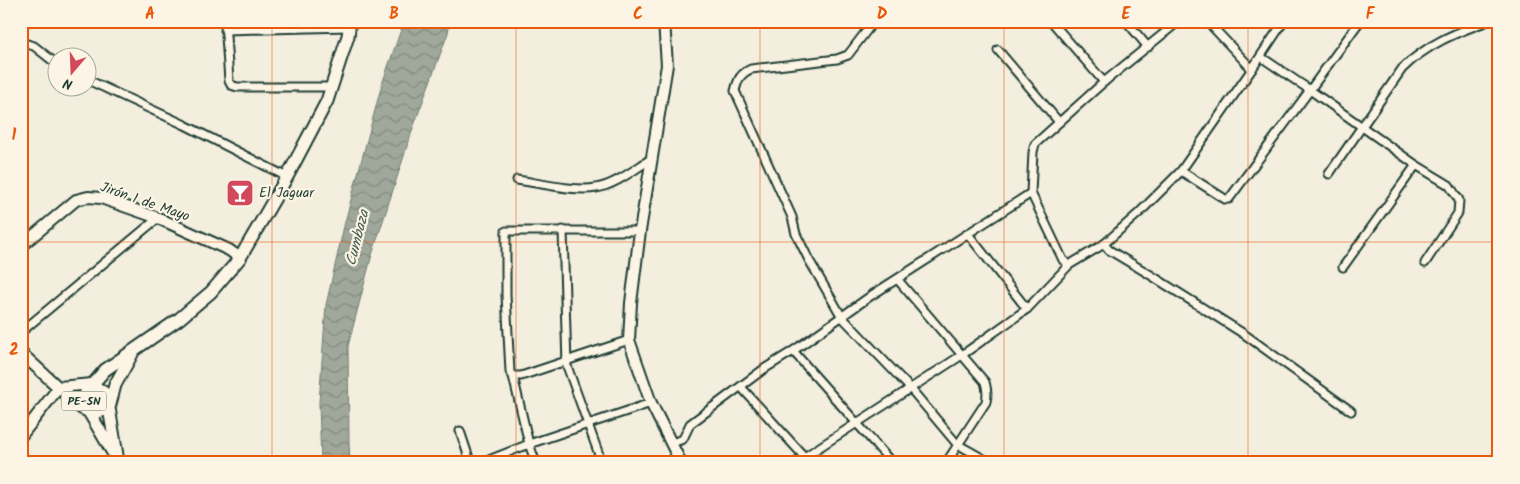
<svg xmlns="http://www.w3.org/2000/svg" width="1520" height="484" font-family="Kalam,sans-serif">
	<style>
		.water { fill: url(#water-waves); stroke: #6c7d72 }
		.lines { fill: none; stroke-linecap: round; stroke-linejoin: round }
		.street-casing { stroke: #1f3d34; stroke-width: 11 }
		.secondary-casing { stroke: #1f3d34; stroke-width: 14 }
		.primary-casing { stroke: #1f3d34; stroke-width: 15 }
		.street { stroke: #fcf5e5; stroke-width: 7 }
		.secondary { stroke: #fcf5e5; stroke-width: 10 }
		.primary { stroke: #fcf5e5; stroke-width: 11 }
		.grid { fill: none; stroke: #e8590c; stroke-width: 1; stroke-opacity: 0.55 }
		.labels { text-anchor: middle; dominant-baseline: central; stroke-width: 4.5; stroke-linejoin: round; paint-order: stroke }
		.shield { fill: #fcf5e5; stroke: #617469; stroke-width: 1 }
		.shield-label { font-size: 12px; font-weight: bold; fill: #1f3d34 }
		.poi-label { font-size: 14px; fill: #1f3d34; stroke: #fcf5e5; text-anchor: start }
		.street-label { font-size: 14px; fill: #1f3d34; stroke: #fcf5e5 }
		.water-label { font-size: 15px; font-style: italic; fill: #465d53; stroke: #fcf5e5 }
		.neatline { fill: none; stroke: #e8590c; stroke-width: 2 }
		.grid-label { font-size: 16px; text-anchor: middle; font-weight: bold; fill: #e8590c }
	</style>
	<defs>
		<pattern id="water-waves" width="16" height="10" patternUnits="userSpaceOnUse" patternTransform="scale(1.25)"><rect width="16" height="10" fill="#a0a89b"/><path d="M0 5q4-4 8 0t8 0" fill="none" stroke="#828a7f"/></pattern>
	</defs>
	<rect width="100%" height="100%" fill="#f3eede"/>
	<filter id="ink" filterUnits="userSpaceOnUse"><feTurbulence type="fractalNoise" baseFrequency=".02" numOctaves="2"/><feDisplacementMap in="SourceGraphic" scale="10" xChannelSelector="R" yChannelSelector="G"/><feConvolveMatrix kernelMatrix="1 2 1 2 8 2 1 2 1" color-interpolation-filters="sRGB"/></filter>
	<g filter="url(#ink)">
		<!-- water -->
		<polygon class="water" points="404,21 450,21 448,33 413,128 371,258 348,346 349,443 350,463 321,463 319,403 326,305 345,222 382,84"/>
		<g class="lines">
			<defs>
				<g id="street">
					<polyline points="225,21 229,81 231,85 237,87 332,87"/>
					<path d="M 874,21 L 848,55 L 837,59 L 751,69 C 740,74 738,79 735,91 L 792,217 L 796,234 L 809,260 L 842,317 L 910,388 L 957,444 L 991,463"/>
					<polyline points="1051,21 1104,82"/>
					<polyline points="1126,21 1148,47"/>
					<polyline points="1207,21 1252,69 1284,21"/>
					<polyline points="21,24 29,21"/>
					<polyline points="225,30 349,27"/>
					<polyline points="21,42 34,46 58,65"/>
					<polyline points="998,50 1059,122"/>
					<polyline points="1261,57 1310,90 1360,21"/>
					<polyline points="88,80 185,125 287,177"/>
					<polyline points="1416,165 1449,185 1459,200 1458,213 1425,263"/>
					<polyline points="1181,171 1225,199 1229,199 1310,90 1416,165 1343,267"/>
					<path d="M 1329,174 L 1402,69 C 1427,44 1455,33 1488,21"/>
					<path d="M 517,180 C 538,183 577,192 596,188 C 615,185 635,169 651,159"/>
					<polyline points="1031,193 1063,260 1069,265"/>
					<polyline points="563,230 567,366 602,463"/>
					<polyline points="968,234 1027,309"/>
					<polyline points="1104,244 1109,250 1149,274 1244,334 1351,411"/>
					<path d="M 898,280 L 985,382 C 987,389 988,394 986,402 L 946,463"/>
					<polyline points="21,332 158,218"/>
					<polyline points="629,340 521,376 513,376 510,372 506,295 506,231 640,231"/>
					<polyline points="793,351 892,463"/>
					<polyline points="513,376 529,444 536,463"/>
					<polyline points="741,387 810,463"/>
					<polyline points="460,431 470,461 473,463"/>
					<polyline points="669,440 675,442 683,439 690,424 764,369 793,351 872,295 1031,193 1033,152 1035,144 1104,82 1179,21"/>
					<polyline points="481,463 529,444 651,403"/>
					<polyline points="795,463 962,355 1027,309 1069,265 1104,244 1140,212 1181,171 1252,69"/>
				</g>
				<g id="secondary">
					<polyline points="664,21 667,65 640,231 631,303 629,340 651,403 681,463"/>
					<polyline points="21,246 76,200 88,197 101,198 158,218 229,250 240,258"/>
					<path d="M 21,353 L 82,409 C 92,414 100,414 109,408"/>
					<polyline points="59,387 92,384 104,392 110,401"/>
					<polyline points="21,436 59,387"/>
				</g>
				<g id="primary">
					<polyline points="117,455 109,408 115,385 132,354"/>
					<polyline points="119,463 86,407 84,399 86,392 105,370 179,319 211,292 240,258 287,177 327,101 348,36 350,21"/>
				</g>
			</defs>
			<!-- street casing -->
			<use href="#street" class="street-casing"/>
			<!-- secondary casing -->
			<use href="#secondary" class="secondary-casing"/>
			<!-- primary casing -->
			<use href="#primary" class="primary-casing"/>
			<!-- street -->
			<use href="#street" class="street"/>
			<!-- secondary -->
			<use href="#secondary" class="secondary"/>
			<!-- primary -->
			<use href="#primary" class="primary"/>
		</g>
	</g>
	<!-- grid -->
	<path class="grid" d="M 272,21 L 272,463M 516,21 L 516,463M 760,21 L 760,463M 1004,21 L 1004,463M 1248,21 L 1248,463M 21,242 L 1499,242"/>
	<!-- icons -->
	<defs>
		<symbol id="bar-square" viewBox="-11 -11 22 22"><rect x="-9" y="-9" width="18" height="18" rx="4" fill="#d1495b" stroke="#fcf5e5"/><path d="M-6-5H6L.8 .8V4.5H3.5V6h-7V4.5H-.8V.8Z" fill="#fff"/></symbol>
	</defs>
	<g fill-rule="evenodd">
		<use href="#bar-square" x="224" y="177" width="32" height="32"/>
	</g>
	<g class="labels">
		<!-- shield labels -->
		<rect class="shield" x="61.5" y="391.5" width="45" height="19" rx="4"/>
		<g class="shield-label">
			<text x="84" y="401">PE-5N</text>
		</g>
		<!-- poi labels -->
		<g class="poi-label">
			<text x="259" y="193">El Jaguar</text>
		</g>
		<!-- street labels -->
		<g class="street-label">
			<text transform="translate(145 202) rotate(19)">Jirón 1 de Mayo</text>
		</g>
		<!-- water labels -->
		<g class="water-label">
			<text transform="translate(358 238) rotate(-76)">Cumbaza</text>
		</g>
	</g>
	<!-- margin -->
	<rect width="1520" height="484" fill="none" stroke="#fcf5e5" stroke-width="55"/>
	<!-- north arrow -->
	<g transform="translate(72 72) rotate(199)"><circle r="24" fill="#fcf5e5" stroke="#a4ab9e"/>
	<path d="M0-4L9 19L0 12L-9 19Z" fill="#d1495b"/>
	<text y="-8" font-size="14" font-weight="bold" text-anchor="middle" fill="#1f3d34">N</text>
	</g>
	<rect x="28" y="28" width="1464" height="428" class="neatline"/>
	<g class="grid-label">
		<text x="150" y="19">A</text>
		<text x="394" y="19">B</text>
		<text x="638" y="19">C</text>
		<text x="882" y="19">D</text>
		<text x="1126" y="19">E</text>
		<text x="1370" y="19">F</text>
		<text x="14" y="140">1</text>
		<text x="14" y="355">2</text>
	</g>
</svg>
